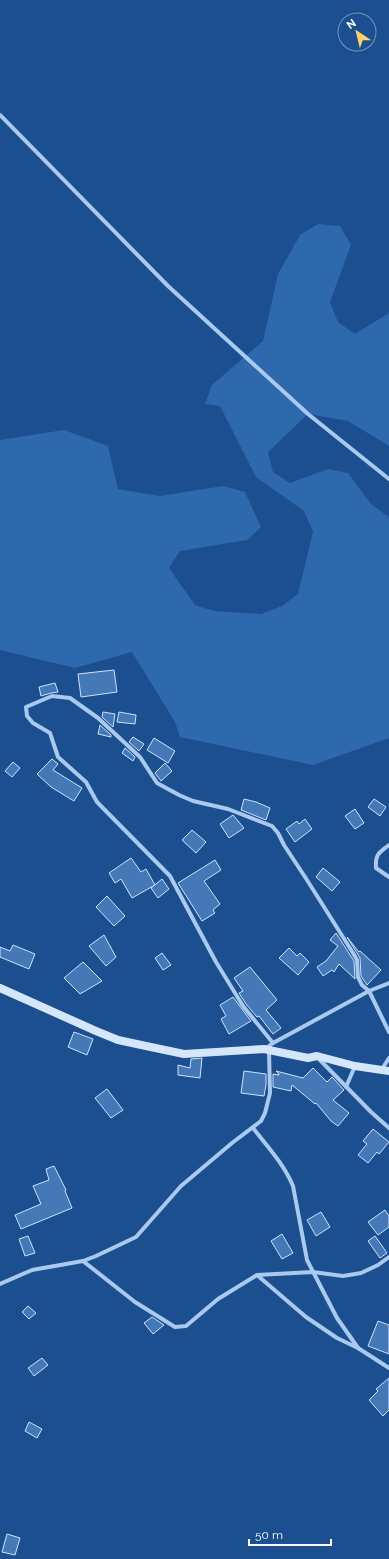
<svg xmlns="http://www.w3.org/2000/svg" width="389" height="1559" font-family="Raleway,sans-serif">
	<style>
		.green { fill: #2e69ad }
		.building { fill: #4478b7; stroke: #cfe3fa }
		.lines { fill: none; stroke-linecap: round; stroke-linejoin: round }
		.minor { stroke: #a9c9ee; stroke-width: 4 }
		.secondary { stroke: #d6e6fa; stroke-width: 8 }
	</style>
	<rect width="100%" height="100%" fill="#1b4f8f"/>
	<!-- green -->
	<polygon class="green" points="318,224 340,226 351,245 330,302 338,322 355,334 389,313 389,446 348,421 308,414 268,452 273,472 290,483 328,469 348,473 371,504 389,517 389,738 313,765 180,737 175,722 132,652 75,668 0,650 0,440 64,430 108,446 118,489 160,496 223,486 245,492 261,527 247,540 180,551 169,568 195,605 214,611 261,614 282,606 298,594 313,532 304,511 256,477 220,406 205,404 212,385 263,341 278,274 300,235"/>
	<!-- building -->
	<g class="building">
		<polygon points="114,670 117,692 81,697 78,674"/>
		<polygon points="55,683 58,692 51,693 41,696 39,687"/>
		<polygon points="103,712 115,714 113,727 102,717"/>
		<polygon points="119,712 136,715 135,724 117,722"/>
		<polygon points="100,725 111,735 111,737 98,734"/>
		<polygon points="133,737 144,744 139,751 129,742"/>
		<polygon points="154,738 175,751 168,763 147,750"/>
		<polygon points="125,748 135,757 133,761 122,753"/>
		<polygon points="52,759 58,764 53,770 82,788 74,801 51,787 37,774"/>
		<polygon points="13,762 20,768 12,777 5,771"/>
		<polygon points="165,763 172,771 161,781 155,773"/>
		<polygon points="244,799 256,802 270,808 266,820 241,810"/>
		<polygon points="374,799 386,807 380,816 368,807"/>
		<polygon points="355,809 364,823 355,829 345,816"/>
		<polygon points="233,815 244,828 229,838 220,824"/>
		<polygon points="305,819 312,829 295,842 286,829 297,821 299,824"/>
		<polygon points="192,830 206,842 196,853 182,840"/>
		<polygon points="131,858 141,872 146,869 155,885 132,898 121,879 115,883 109,873"/>
		<polygon points="215,860 221,870 204,881 220,904 213,910 215,913 202,921 178,883"/>
		<polygon points="323,868 340,882 332,891 316,877"/>
		<polygon points="162,879 169,889 158,898 151,888"/>
		<polygon points="107,896 125,916 114,926 96,907"/>
		<polygon points="336,933 354,961 355,979 339,964 334,972 332,970 323,976 317,967 326,961 338,946 330,940"/>
		<polygon points="104,935 116,957 106,966 89,946"/>
		<polygon points="347,937 359,952 360,951 381,970 367,985 361,976 360,958"/>
		<polygon points="13,945 35,954 29,969 0,957 0,947 10,951"/>
		<polygon points="289,948 297,956 300,953 309,962 298,975 279,958"/>
		<polygon points="162,953 171,965 163,970 155,958"/>
		<polygon points="83,962 102,981 80,994 64,978"/>
		<polygon points="250,967 277,1000 266,1010 281,1028 273,1034 259,1016 257,1017 246,1004 239,993 243,991 234,978"/>
		<polygon points="233,997 251,1021 229,1034 221,1019 226,1016 220,1005"/>
		<polygon points="74,1032 93,1039 87,1055 68,1047"/>
		<polygon points="202,1058 200,1078 178,1075 178,1065 190,1068 191,1059"/>
		<polygon points="313,1068 327,1082 332,1077 344,1090 333,1100 349,1113 338,1126 331,1121 316,1103 315,1104 292,1085 291,1091 273,1087 273,1074 279,1075 279,1074 276,1071 303,1078"/>
		<polygon points="244,1071 266,1074 266,1085 264,1096 241,1093"/>
		<polygon points="107,1089 123,1110 111,1118 95,1098"/>
		<polygon points="373,1129 389,1142 379,1154 377,1152 368,1163 358,1155 367,1144 363,1141"/>
		<polygon points="54,1166 66,1190 65,1191 72,1208 21,1229 15,1215 41,1204 33,1186 49,1180 46,1169"/>
		<polygon points="385,1210 389,1216 389,1227 378,1235 368,1222"/>
		<polygon points="321,1212 330,1227 316,1236 307,1220"/>
		<polygon points="282,1234 293,1253 282,1259 271,1241"/>
		<polygon points="28,1236 35,1253 25,1256 19,1239"/>
		<polygon points="375,1236 387,1253 380,1258 368,1241"/>
		<polygon points="28,1306 36,1313 29,1319 22,1312"/>
		<polygon points="152,1317 164,1325 153,1334 144,1323"/>
		<polygon points="378,1321 389,1325 389,1354 368,1346"/>
		<polygon points="42,1358 48,1365 34,1376 28,1368"/>
		<polygon points="389,1378 389,1410 383,1416 369,1400 378,1391 376,1389"/>
		<polygon points="29,1422 42,1429 37,1438 25,1431"/>
		<polygon points="7,1534 20,1538 15,1555 2,1552"/>
	</g>
	<g class="lines">
		<!-- minor -->
		<g class="minor">
			<polyline points="0,115 168,286 308,414 389,479"/>
			<path d="M 389,845 C 379,853 375,854 376,868 L 389,877"/>
			<polyline points="273,1043 243,1006 216,962 170,876 97,802 86,782 58,757 50,733 33,723 27,716 26,707 52,696 70,698 98,718 140,757 157,783 179,795 193,801 228,809 272,826 278,833 284,845 307,880 353,953 357,960 358,977 362,985 369,991 389,1032"/>
			<polyline points="265,1049 273,1043 369,991 389,983"/>
			<polyline points="318,1058 371,1112 389,1128"/>
			<polyline points="382,1069 389,1058"/>
			<polyline points="346,1087 355,1066"/>
			<path d="M 253,1128 C 267,1146 284,1164 293,1186 L 307,1260 L 337,1318 L 358,1348"/>
			<polyline points="83,1261 135,1302 175,1327 186,1326 218,1299 257,1275 313,1272 343,1276 361,1273 378,1265 389,1257"/>
			<polyline points="257,1275 306,1317 337,1338 358,1348 389,1368"/>
			<polyline points="0,1284 32,1270 83,1261 96,1256 136,1237 181,1186 232,1143 261,1121 265,1113 270,1093 269,1051"/>
		</g>
		<!-- secondary -->
		<polyline class="secondary" points="0,988 96,1031 118,1040 146,1046 184,1054 264,1049 308,1058 317,1056 355,1066 389,1071"/>
	</g>
	<!-- north arrow -->
	<g transform="translate(357 32) rotate(325)"><circle r="19" fill="#1b4f8f" stroke="#7695bc"/>
	<path d="M0-3L7 15L0 10L-7 15Z" fill="#ffd166"/>
	<text y="-6" font-size="11" font-weight="bold" text-anchor="middle" fill="#ffffff">N</text>
	</g>
	<!-- scale -->
	<path d="M249 1539v6h82v-6" fill="none" stroke="#ffffff" stroke-width="2"/>
	<text x="255" y="1539" font-size="12" fill="#ffffff" stroke="#1b4f8f" stroke-width="3" paint-order="stroke">50 m</text>
</svg>
